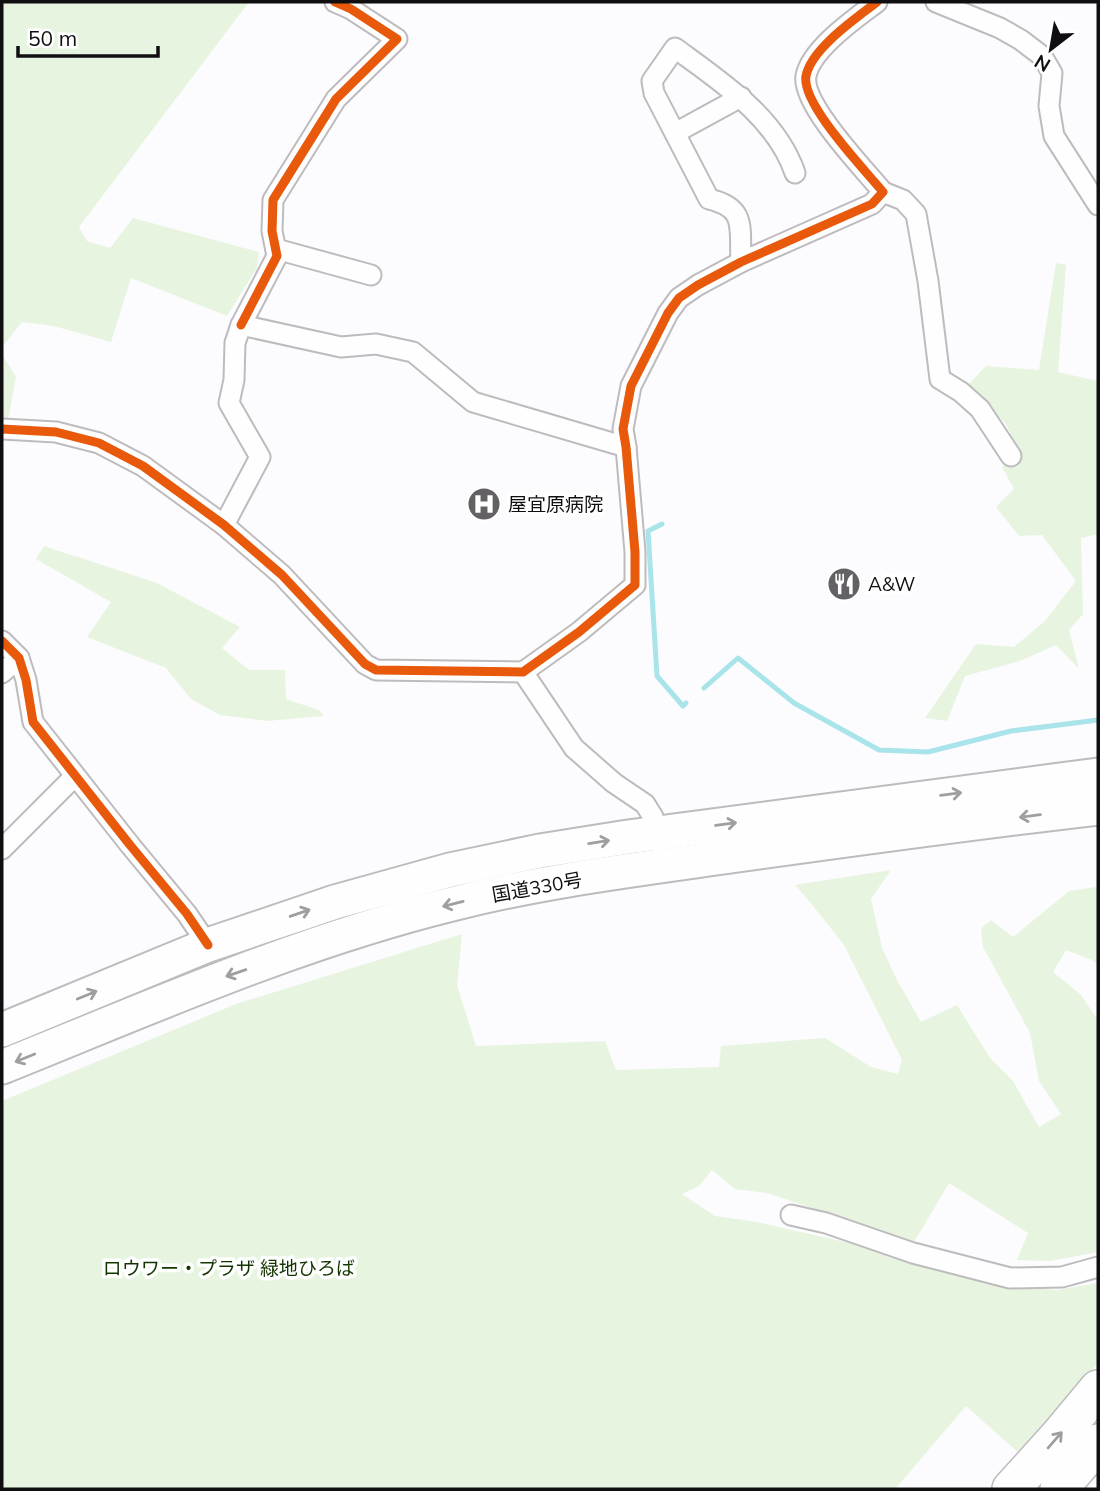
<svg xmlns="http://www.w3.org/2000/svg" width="1100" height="1491" font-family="Mulish,'Noto Sans JP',sans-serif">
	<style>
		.green { fill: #e7f5e0 }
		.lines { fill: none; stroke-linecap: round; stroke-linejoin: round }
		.stream { stroke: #a9e4eb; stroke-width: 5 }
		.minor-casing { stroke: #bdbbbe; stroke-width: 23 }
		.trunk-casing { stroke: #bdbbbe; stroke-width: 37 }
		.motorway-casing { stroke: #bdbbbe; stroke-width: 40 }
		.minor { stroke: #fffeff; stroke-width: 19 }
		.trunk { stroke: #fffeff; stroke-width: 33 }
		.motorway { stroke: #fffeff; stroke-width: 37 }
		.cycleway-casing { stroke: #fff; stroke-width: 13 }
		.cycleway { stroke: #e8590c; stroke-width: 9 }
		.oneway { stroke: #a09ea0 }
		.labels { text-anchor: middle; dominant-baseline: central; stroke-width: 7; stroke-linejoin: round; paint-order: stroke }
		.poi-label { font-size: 19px; fill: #110e12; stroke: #fff; text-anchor: start }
		.street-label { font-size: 19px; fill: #110e12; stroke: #fff }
		.park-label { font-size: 19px; fill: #133500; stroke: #fff }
	</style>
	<rect width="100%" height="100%" fill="#fcfbfd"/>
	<!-- green -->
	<g class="green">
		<polygon points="2,2 249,2 79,227 87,241 110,248 133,218 259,252 257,268 227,316 131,278 111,342 54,326 22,322 2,347"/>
		<polygon points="1056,263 1066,265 1058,372 1098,381 1098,534 1081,538 1083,614 1069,630 1079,669 1056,645 1020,661 965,676 947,721 925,718 976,644 1014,647 1045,621 1076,581 1042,535 1019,536 996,507 1014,489 1002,467 1022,455 1005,423 967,386 986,366 1039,370"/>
		<polygon points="2,354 16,377 8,420 2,420"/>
		<polygon points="44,546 157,583 240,627 222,648 249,670 285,670 286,699 319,710 324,716 267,721 220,715 191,699 166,668 87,637 111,602 36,559"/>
		<polygon points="891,870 871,899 882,948 897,980 921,1022 957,1005 990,1058 1013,1081 1039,1127 1061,1114 1039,1081 1030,1033 983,947 981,928 991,920 1013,937 1069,891 1096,887 1098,890 1098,964 1092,960 1066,950 1053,972 1081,995 1098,1020 1098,1252 1050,1261 1017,1260 1028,1233 949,1183 914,1242 767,1193 735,1189 712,1170 699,1186 682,1194 715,1216 757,1222 872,1248 975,1280 1056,1290 1098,1283 1098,1363 1020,1454 966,1406 895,1489 2,1489 2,1101 236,1004 462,934 457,985 476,1046 605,1041 616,1070 719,1067 721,1046 825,1038 871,1067 898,1074 902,1060 844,945 810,902 795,885"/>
	</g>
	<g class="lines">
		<!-- stream -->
		<g class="stream">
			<polyline points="662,524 648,531 657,676 683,706 686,703"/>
			<polyline points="704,688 738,658 794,703 879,750 928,752 1011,731 1098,720"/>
		</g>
		<defs>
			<g id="minor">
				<polyline points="936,2 1000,28 1021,40 1042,56 1052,73 1049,106 1054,136 1098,205"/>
				<polyline points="675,133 741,97"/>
				<polyline points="883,192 903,200 916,214 928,281 940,379 961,392 980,409 1011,456"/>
				<polyline points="276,249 371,275"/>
				<path d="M 741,262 C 739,229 748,208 709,199 L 654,93 L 652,81 L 675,48 C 720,81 776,117 795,173"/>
				<polyline points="241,325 277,256 272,231 273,200 336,99 397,39 351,9 335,2"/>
				<path d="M 2,429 L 56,432 L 99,443 L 143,466 L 224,525 L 282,575 L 365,664 L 376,670 L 523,672 L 579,632 L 635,585 L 635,552 L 626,447 L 623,429 L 631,386 L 668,313 L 679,298 L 698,285 L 741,262 L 872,204 L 883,192 C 865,170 801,104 806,76 C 811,49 856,18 877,2"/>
				<polyline points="224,525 260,457 229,403 234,380 235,343 241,325 341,347 376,344 413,352 473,402 626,447"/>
				<polyline points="2,641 19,658 26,680 33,722 130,845 187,914 208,945"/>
				<polyline points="523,672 574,748 614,783 645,804 653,817 660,841"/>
				<polyline points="2,673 19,658"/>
				<polyline points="2,849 75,776"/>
				<polyline points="791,1215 826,1223 913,1253 1010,1278 1062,1277 1098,1267"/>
			</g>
			<g id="trunk">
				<polyline points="2,1030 208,945 335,902 450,870 540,851 628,837 1098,775"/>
				<path d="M 2,1067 C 151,1007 300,941 456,903 C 539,882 625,871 709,859 C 838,841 968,823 1098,808"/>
			</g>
			<g id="motorway">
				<polyline points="1011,1489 1058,1437 1098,1389"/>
				<polyline points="1059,1489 1098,1443"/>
			</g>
		</defs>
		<!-- minor casing -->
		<use href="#minor" class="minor-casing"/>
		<!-- trunk casing -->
		<use href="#trunk" class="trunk-casing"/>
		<!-- motorway casing -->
		<use href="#motorway" class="motorway-casing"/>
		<!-- minor -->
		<use href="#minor" class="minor"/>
		<!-- trunk -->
		<use href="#trunk" class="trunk"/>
		<!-- motorway -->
		<use href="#motorway" class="motorway"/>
		<defs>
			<g id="cycleway">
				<polyline points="241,325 277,256 272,231 273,200 336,99 397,39 351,9 335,2"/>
				<path d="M 2,429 L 56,432 L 99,443 L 143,466 L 224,525 L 282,575 L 365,664 L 376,670 L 523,672 L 579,632 L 635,585 L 635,552 L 626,447 L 623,429 L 631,386 L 668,313 L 679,298 L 698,285 L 741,262 L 872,204 L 883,192 C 865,170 801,104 806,76 C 811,49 856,18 877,2"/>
				<polyline points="2,641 19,658 26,680 33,722 130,845 187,914 208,945"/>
			</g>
		</defs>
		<!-- cycleway casing -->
		<use href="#cycleway" class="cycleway-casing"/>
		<!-- cycleway -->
		<use href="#cycleway" class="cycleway"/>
	</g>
	<!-- one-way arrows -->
	<defs><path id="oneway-shaft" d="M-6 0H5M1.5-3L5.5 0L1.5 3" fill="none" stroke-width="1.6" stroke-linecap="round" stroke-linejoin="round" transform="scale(1.75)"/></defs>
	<g class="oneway">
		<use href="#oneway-shaft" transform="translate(951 794) rotate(-7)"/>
		<use href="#oneway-shaft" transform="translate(1030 816) rotate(173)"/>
		<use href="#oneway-shaft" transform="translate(726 824) rotate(-8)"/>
		<use href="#oneway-shaft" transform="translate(599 842) rotate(-9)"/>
		<use href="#oneway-shaft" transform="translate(453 904) rotate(166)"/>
		<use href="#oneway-shaft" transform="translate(300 913) rotate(-19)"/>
		<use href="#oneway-shaft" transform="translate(236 973) rotate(161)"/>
		<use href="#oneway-shaft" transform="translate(87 995) rotate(-22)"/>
		<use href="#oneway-shaft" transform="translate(25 1058) rotate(158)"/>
		<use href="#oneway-shaft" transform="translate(1055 1440) rotate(-49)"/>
	</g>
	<!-- icons -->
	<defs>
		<symbol id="hospital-disc" viewBox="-11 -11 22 22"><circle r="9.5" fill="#636164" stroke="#fff"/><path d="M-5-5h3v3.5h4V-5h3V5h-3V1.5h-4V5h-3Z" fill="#fff"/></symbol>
		<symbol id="restaurant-disc" viewBox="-11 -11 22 22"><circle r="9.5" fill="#636164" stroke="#fff"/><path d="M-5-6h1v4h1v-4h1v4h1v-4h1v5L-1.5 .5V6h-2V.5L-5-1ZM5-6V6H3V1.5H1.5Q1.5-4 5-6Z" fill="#fff"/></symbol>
	</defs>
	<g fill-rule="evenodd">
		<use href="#hospital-disc" x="465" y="485" width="38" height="38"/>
		<use href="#restaurant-disc" x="825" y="565" width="38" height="38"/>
	</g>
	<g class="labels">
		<!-- poi labels -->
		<g class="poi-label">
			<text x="508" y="504">屋宜原病院</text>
			<text x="868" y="584">A&amp;W</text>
		</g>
		<!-- street labels -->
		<g class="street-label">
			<text transform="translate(537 887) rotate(-10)">国道330号</text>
		</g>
		<!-- park labels -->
		<g class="park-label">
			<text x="229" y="1268">ロウワー・プラザ 緑地ひろば</text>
		</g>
	</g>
	<!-- border -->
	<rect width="1100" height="1491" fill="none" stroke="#110e12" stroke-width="7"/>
	<!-- north arrow -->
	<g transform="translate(1051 49) rotate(211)" stroke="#ffffff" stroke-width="5" paint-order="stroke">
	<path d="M0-5L12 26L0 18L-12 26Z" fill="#110e12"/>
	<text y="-10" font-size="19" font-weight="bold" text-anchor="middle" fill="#110e12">N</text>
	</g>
	<!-- scale -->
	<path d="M18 46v10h140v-10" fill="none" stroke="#110e12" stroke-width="3.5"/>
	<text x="28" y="46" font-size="21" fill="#110e12" stroke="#ffffff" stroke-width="5" paint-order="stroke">50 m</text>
</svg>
